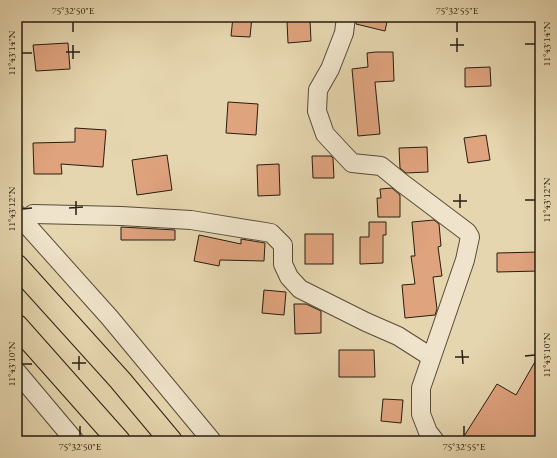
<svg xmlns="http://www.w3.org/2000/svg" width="557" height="458" font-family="'EB Garamond',serif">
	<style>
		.building { fill: #dfa37e; stroke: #271e11 }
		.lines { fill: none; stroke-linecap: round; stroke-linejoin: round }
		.minor-casing { stroke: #574c38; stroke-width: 20 }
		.highway-casing { stroke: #271e11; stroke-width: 24 }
		.minor { stroke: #efe4cb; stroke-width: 18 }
		.highway { stroke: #e6d6af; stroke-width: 22 }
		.ticks { fill: none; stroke: #271e11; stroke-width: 1.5 }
		.neatline { fill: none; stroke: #271e11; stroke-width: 1.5 }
		.ticks-label { font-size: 10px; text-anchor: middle; fill: #271e11 }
	</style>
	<rect width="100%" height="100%" fill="#e6d6af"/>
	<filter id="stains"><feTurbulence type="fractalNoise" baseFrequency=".005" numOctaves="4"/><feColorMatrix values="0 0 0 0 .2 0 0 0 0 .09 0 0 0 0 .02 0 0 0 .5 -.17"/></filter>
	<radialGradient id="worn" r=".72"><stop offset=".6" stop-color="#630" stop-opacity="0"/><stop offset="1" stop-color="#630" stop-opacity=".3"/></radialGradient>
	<!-- building -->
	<g class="building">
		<polygon points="233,17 252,17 250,37 231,36"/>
		<polygon points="356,17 388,17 385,31 356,24"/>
		<polygon points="310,20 311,41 288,43 287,21"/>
		<polygon points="68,43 70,69 36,71 33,45"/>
		<polygon points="376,52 393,52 394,81 375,82 380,134 358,136 352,69 368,67 367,53"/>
		<polygon points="490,67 491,86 465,87 465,68"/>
		<polygon points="228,102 258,104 256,135 226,133"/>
		<polygon points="75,128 106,130 103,167 61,164 62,174 34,174 33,143 75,142"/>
		<polygon points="486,135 490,160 468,163 464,138"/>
		<polygon points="427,147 428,172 406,173 400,168 399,148"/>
		<polygon points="167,155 172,190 137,195 132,160"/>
		<polygon points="312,156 331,156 333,158 334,178 313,178"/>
		<polygon points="279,164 280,195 258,196 257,165"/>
		<polygon points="392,188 400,195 400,217 378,217 377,198 381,198 380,189"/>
		<polygon points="434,220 439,224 441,246 438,247 442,276 433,277 437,309 435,315 405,318 402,285 415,284 411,256 415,256 412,222"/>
		<polygon points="369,222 386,222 386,235 383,235 383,263 360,264 360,237 369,237"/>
		<polygon points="121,227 175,230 175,240 121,240"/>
		<rect x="305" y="234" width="28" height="30"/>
		<polygon points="199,235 241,244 241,239 265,243 264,261 220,260 219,266 194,261"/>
		<polygon points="540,252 540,271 497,272 497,253"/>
		<polygon points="264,290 286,292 284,315 262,313"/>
		<polygon points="294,304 306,304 321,311 321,333 295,334"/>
		<polygon points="339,350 374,350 375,377 339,377"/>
		<polygon points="540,353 540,441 461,441 497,384 516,395"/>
		<polygon points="383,399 403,400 401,423 381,421"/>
	</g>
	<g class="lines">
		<defs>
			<g id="minor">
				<polyline points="346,17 344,33 330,69 318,90 317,111 325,134 352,163 381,166 402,183 467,232 470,237 465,260 421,388 421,414 428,432 435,441"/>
				<polyline points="17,214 110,318 212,441"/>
				<polyline points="33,214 121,216 191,220 271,233 283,245 283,264 289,277 300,289 366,322 398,336 431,357"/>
				<polyline points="17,372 75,441"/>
			</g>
			<g id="highway">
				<polyline points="17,266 120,380 171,441"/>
				<polyline points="17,326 119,441"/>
			</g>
		</defs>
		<!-- minor casing -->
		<use href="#minor" class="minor-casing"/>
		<!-- highway casing -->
		<use href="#highway" class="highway-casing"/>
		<!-- minor -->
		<use href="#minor" class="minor"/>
		<!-- highway -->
		<use href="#highway" class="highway"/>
	</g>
	<!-- ticks -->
	<path class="ticks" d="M 73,22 L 73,32M 457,22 L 457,32M 457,38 L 457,52M 525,44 L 535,44M 73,45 L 73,59M 450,45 L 464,45M 66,52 L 80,52M 22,53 L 32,53M 460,194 L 460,208M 525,200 L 535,200M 76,201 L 76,215M 453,201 L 467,201M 69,208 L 83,207M 22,209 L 32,208M 462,350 L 463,364M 79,356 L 79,370M 525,356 L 535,355M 455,357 L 469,357M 72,363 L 86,363M 22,364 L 32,364M 80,426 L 80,436M 464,426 L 464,436"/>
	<!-- margin -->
	<rect width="557" height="458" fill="none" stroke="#e6d6af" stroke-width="44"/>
	<rect x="22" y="22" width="513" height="414" class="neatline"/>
	<g class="ticks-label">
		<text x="73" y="14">75°32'50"E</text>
		<text x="457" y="14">75°32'55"E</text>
		<text transform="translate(546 44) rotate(-90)" y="4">11°43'14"N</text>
		<text transform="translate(11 53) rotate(-90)" y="4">11°43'14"N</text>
		<text transform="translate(546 200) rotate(-90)" y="4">11°43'12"N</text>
		<text transform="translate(11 209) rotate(-90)" y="4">11°43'12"N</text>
		<text transform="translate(546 355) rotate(-90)" y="4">11°43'10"N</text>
		<text transform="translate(11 364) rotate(-90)" y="4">11°43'10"N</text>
		<text x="80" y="450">75°32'50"E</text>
		<text x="464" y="450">75°32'55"E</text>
	</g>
	<rect width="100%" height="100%" filter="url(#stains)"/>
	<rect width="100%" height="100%" fill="url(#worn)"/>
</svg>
